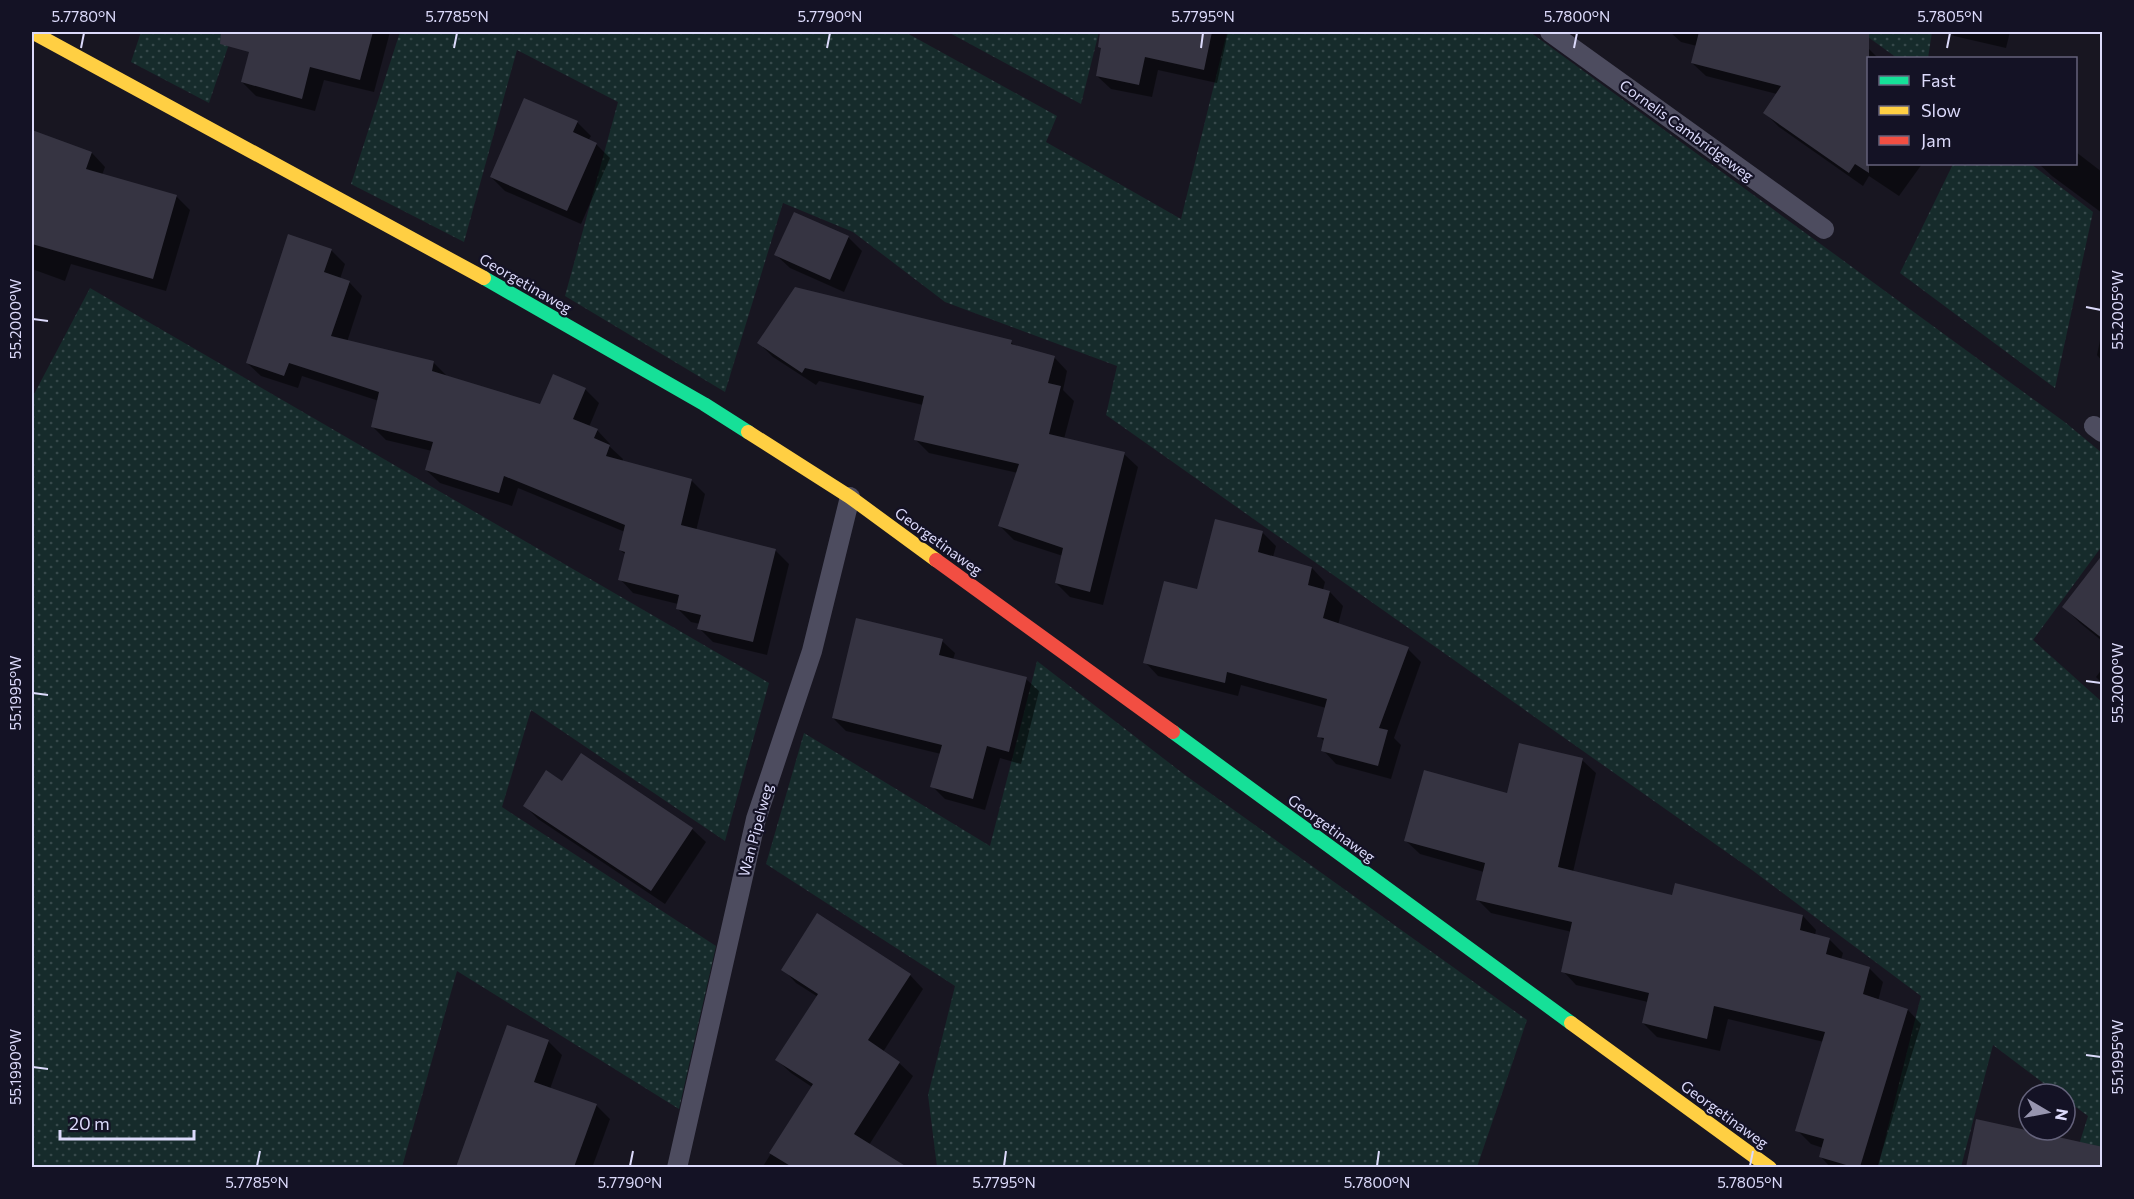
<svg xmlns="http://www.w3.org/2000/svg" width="2134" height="1199" font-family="Commissioner,sans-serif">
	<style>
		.grass { fill: url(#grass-dots) }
		.shadow { fill: #0007 }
		.building { fill: #363442 }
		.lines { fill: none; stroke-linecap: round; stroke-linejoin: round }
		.lane { stroke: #4d4c5f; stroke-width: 20 }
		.fast { stroke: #16e098; stroke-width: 14 }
		.slow { stroke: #ffcf43; stroke-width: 14 }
		.jam { stroke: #f24e42; stroke-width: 14 }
		.ticks { fill: none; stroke: #dcdafb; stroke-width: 2 }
		.labels { text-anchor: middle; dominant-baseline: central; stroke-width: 4.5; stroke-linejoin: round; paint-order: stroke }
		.street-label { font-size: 15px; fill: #dcdafb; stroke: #141225 }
		.neatline { fill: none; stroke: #dcdafb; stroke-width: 2 }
		.ticks-label { font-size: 15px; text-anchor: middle; fill: #dcdafb }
	</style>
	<defs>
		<pattern id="grass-dots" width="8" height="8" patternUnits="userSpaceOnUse" patternTransform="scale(1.5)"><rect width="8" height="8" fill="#162b2b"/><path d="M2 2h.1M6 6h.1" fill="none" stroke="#37494b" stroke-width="1.8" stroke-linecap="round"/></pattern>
	</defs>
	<rect width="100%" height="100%" fill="#181621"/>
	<!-- grass -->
	<g class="grass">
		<polygon points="141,32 233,32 209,103 131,62"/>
		<polygon points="400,32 905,32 1057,116 1046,142 1181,219 1227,32 1530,32 2066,423 2102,453 2102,546 2033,640 2102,702 2102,1167 2072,1167 2088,1116 2065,1099 2065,1094 2058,1094 1993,1045 1961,1167 1878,1167 1921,996 1752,870 1106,415 1117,366 945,302 853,232 783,203 725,392 565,296 618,102 517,50 464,242 351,184"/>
		<polygon points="948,32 1099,32 1081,104"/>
		<polygon points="1861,32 1932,32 1928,58 1897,58"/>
		<polygon points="1953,164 2031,164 2093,212 2055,388 1900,273"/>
		<polygon points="90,288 769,683 725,841 531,710 502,807 716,946 679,1109 457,971 402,1167 32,1167 32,398"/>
		<polygon points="1037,661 1185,775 1527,1020 1477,1167 937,1167 928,1095 955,986 766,864 804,733 990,846"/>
	</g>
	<!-- shadow -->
	<g class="shadow">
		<polygon points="256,32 390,32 374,92 324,80 315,111 256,96 242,82"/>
		<polygon points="1106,32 1228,32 1217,83 1158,70 1152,97 1111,89 1097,76"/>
		<polygon points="1670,32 1842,32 1869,49 1878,58 1868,58 1868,164 1922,164 1899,196 1869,176 1863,186 1779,127 1765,113 1777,94 1706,76 1692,63 1697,46 1681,42"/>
		<polygon points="1950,32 2010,32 2006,48 1954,36"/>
		<polygon points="577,122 591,136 588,141 596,144 610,158 581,224 505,191 491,177"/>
		<polygon points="32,132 92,153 105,167 102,175 177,197 190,210 166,291 71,264 65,281 32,269"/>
		<polygon points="2076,152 2102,172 2102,213 2052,176 2039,164 2076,164"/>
		<polygon points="848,237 862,251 844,292 790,268 776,255"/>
		<polygon points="331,250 345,264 340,279 349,282 362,296 347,342 433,362 447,376 541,406 585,389 599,403 589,427 597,430 610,444 609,446 623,459 622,462 692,481 705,494 696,531 776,551 789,564 767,655 713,642 699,628 700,624 691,622 677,608 678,604 633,593 620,579 626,555 620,550 625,532 518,488 512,506 440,483 426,470 432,451 386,440 373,427 379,401 302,376 298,388 261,376 247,363"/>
		<polygon points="2102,331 2102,361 2097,355"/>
		<polygon points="1011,342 1017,348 1054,357 1067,371 1063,390 1074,401 1064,439 1124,454 1138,467 1103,605 1070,597 1056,583 1063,556 1014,540 1000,526 1018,473 929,453 915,439 923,405 819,381 816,385 773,357 759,343"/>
		<polygon points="1263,533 1276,546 1273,557 1312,568 1325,582 1323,590 1330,592 1343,606 1338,625 1408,649 1421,662 1394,738 1401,745 1391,779 1336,764 1323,750 1325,742 1319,736 1326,708 1241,685 1238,696 1158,676 1145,662 1198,591"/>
		<polygon points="2102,557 2102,641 2080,623 2064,607"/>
		<polygon points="942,641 955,653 953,660 1026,679 1039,691 1021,764 1000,758 985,810 945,799 932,786 941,754 846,731 833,718"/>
		<polygon points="2102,669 2102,683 2096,677"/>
		<polygon points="1582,760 1596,773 1573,872 1673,896 1803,916 1816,930 1815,935 1829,939 1843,953 1841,960 1870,969 1883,982 1878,1001 1908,1010 1921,1024 1877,1168 1831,1168 1821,1157 1823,1148 1811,1144 1797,1130 1824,1042 1728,1019 1720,1051 1657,1037 1643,1023 1648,1002 1576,985 1563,971 1572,932 1491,913 1478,900 1484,872 1420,854 1406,841"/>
		<polygon points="563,783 692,829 706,842 665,904 538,819 525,806"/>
		<polygon points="783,969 910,975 923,989 883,1052 899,1063 913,1076 869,1145 905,1168 762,1168 812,1087 791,1073 777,1060 818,997 796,983"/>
		<polygon points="548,1041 562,1055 550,1089 596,1105 610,1119 592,1168 455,1168"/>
		<polygon points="1978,1121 2083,1155 2080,1168 1967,1168"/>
	</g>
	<!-- building -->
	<g class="building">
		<polygon points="221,32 373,32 360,80 310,67 302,99 241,82 249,52 220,44"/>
		<polygon points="1100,32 1212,32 1204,70 1145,57 1139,85 1096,76 1101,48 1098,47"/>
		<polygon points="1699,32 1869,32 1869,173 1855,164 1849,173 1763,113 1781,86 1691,63"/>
		<polygon points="524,98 578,121 573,132 597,143 567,211 490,177"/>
		<polygon points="32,130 92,152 86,169 177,195 153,279 32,244"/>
		<polygon points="794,212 849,236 830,280 774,255"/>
		<polygon points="288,234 332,249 324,272 350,281 331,336 434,361 432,371 540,404 553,374 586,388 573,419 598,429 594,438 610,445 606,456 692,479 681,525 776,549 753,642 697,629 701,615 676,609 679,595 618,580 625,552 619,550 625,525 504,476 499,493 425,470 433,442 371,427 379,392 289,363 284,376 246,363"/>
		<polygon points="795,287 1012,340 1011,344 1055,356 1048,383 1061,386 1049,434 1125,452 1090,592 1055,583 1063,548 998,526 1019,464 914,440 924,396 805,368 802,373 757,343"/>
		<polygon points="1215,519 1263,531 1258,552 1312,567 1308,585 1330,591 1323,618 1409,647 1379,728 1388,730 1378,766 1321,751 1324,738 1317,737 1327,699 1227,672 1225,683 1143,663 1164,581 1197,589"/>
		<polygon points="2103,554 2103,639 2062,607"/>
		<polygon points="856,618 943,639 939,655 1027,677 1009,752 987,746 973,799 930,787 942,745 832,718"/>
		<polygon points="1519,743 1583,758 1558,867 1672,895 1675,883 1803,915 1800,930 1830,938 1826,954 1870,967 1863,994 1908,1009 1860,1167 1853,1167 1819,1157 1824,1139 1795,1131 1825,1032 1714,1006 1707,1039 1642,1023 1649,993 1561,972 1572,922 1476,900 1485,863 1404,841 1424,770 1507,793"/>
		<polygon points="581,753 693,828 651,891 523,806 546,770 562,781"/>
		<polygon points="817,913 911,974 868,1040 900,1062 854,1134 907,1167 792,1167 769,1153 813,1084 775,1060 818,994 781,970"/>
		<polygon points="507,1025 549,1040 534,1082 597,1104 574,1167 456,1167"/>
		<polygon points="1976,1119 2103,1147 2103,1167 1966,1167"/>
	</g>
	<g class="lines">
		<!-- lane -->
		<g class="lane">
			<polyline points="1550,32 1824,229"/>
			<polyline points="2094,426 2102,432"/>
			<polyline points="677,1168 756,819 812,651 850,497"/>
		</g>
		<!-- fast -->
		<g class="fast">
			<polyline points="484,278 704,404 748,432"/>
			<polyline points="1173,732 1571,1023"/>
		</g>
		<!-- slow -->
		<g class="slow">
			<polyline points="32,32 484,278"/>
			<polyline points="748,432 850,497 936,560"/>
			<polyline points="1571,1023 1770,1168"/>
		</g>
		<!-- jam -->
		<polyline class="jam" points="936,560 1173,732"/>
	</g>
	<!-- ticks -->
	<path class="ticks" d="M 81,48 L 84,33M 454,48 L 457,33M 827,48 L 830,33M 1201,48 L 1203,33M 1574,48 L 1577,33M 1947,48 L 1950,33M 2086,307 L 2101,310M 33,319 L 48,321M 2086,681 L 2101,683M 33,693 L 48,695M 2086,1055 L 2101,1057M 33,1067 L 48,1069M 257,1166 L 260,1151M 630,1166 L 633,1151M 1004,1166 L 1006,1151M 1377,1166 L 1379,1151M 1750,1166 L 1753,1151"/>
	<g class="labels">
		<!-- street labels -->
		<g class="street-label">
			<text transform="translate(1687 130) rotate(36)">Cornelis Cambridgeweg</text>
			<text transform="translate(526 283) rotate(30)">Georgetinaweg</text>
			<text transform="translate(939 541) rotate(36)">Georgetinaweg</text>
			<text transform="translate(1332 828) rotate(36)">Georgetinaweg</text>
			<text transform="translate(755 830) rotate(-75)">Wan Pipelweg</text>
			<text transform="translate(1725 1114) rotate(36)">Georgetinaweg</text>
		</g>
	</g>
	<!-- border -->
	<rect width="2134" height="1199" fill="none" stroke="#141225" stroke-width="66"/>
	<!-- legend -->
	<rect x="1867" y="57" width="210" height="108" fill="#141225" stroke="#64627b" stroke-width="1.5"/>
	<rect x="1879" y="76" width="30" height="9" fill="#16e098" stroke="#64627b" stroke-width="1.5"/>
	<text x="1921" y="87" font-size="18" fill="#dcdafb">Fast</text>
	<rect x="1879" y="106" width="30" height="9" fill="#ffcf43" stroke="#64627b" stroke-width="1.5"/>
	<text x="1921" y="117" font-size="18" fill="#dcdafb">Slow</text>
	<rect x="1879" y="136" width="30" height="9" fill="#f24e42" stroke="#64627b" stroke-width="1.5"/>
	<text x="1921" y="147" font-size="18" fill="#dcdafb">Jam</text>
	<!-- north arrow -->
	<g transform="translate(2047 1112) rotate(100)"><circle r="28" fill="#141225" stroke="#64627b" stroke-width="1.5"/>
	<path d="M0-4.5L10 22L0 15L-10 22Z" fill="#9795af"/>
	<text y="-9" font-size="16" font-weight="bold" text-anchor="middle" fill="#dcdafb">N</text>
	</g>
	<!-- scale -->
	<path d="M60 1130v9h134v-9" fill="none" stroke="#dcdafb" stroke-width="3"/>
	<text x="69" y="1130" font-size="18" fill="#dcdafb" stroke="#141225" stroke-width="4.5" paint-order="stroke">20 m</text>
	<rect x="33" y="33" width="2068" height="1133" class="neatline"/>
	<g class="ticks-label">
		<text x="84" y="22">5.7780°N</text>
		<text x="457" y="22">5.7785°N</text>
		<text x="830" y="22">5.7790°N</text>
		<text x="1203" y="22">5.7795°N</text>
		<text x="1577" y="22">5.7800°N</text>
		<text x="1950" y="22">5.7805°N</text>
		<text transform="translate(2118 310) rotate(-90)" y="5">55.2005°W</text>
		<text transform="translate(16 319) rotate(-90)" y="5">55.2000°W</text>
		<text transform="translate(2118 683) rotate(-90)" y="5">55.2000°W</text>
		<text transform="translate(16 693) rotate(-90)" y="5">55.1995°W</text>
		<text transform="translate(2118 1057) rotate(-90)" y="5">55.1995°W</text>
		<text transform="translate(16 1067) rotate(-90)" y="5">55.1990°W</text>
		<text x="257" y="1188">5.7785°N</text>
		<text x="630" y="1188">5.7790°N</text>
		<text x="1004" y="1188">5.7795°N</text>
		<text x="1377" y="1188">5.7800°N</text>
		<text x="1750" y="1188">5.7805°N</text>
	</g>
</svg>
